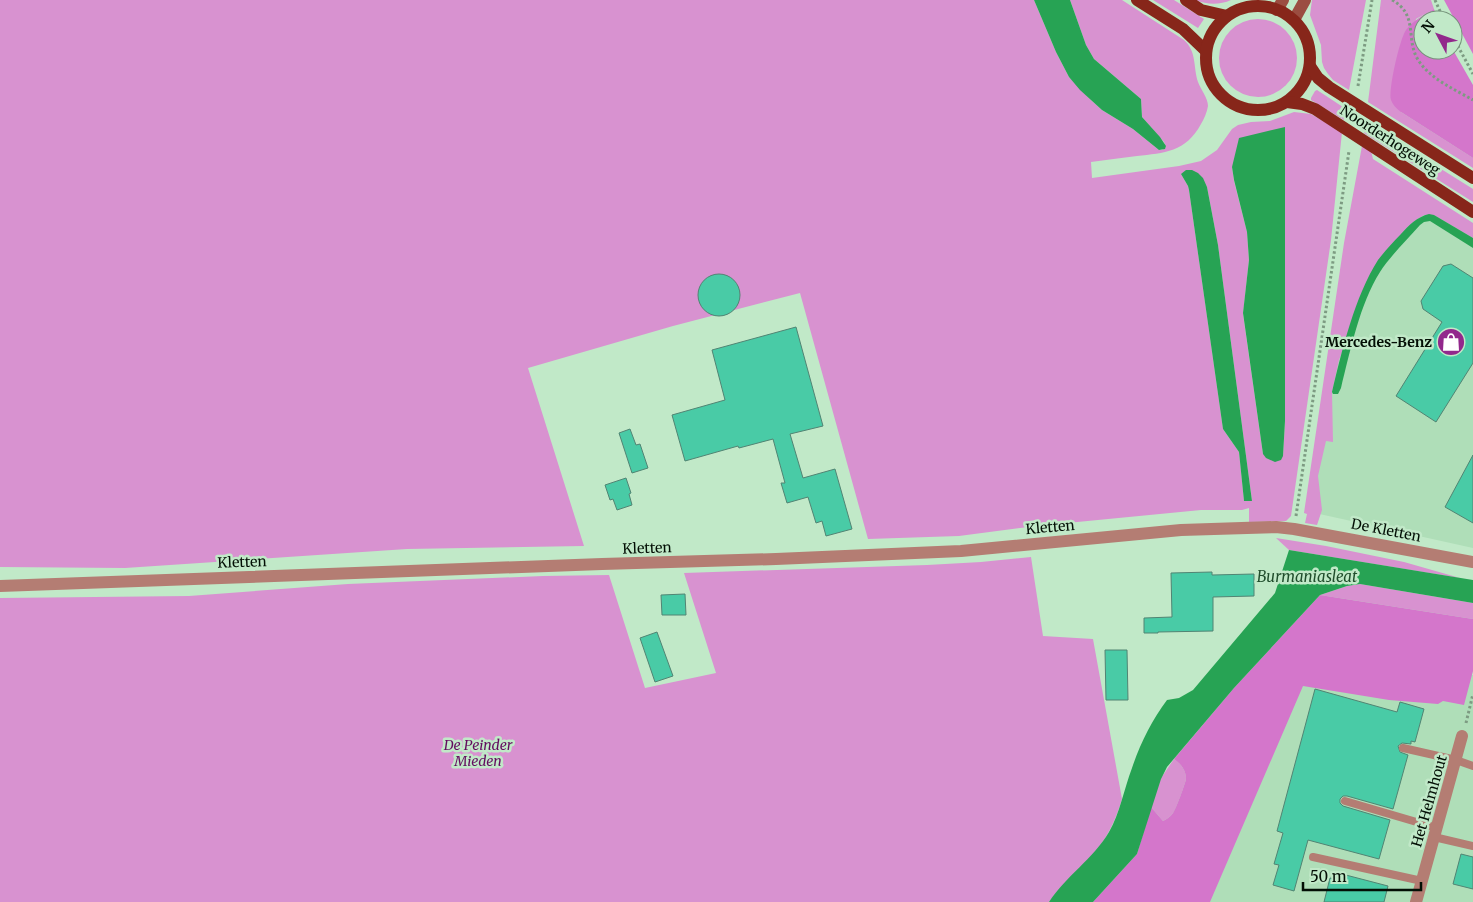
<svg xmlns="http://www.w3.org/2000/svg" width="1473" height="902" font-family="Merriweather,serif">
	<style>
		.built { fill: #afdeb8 }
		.green { fill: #d892d0; fill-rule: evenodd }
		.forest { fill: #d476cb }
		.water { fill: #27a354 }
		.building { fill: #49cba6; stroke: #518473 }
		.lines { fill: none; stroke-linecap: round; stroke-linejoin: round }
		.path { stroke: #7d9b82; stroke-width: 3; stroke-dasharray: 2.5 2.5; stroke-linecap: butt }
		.lane { stroke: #b47d73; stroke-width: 8 }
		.street { stroke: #b47d73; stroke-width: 12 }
		.secondary { stroke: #9b4d41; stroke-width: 12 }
		.primary { stroke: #87261a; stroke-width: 12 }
		.labels { text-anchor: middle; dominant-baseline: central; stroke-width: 5; stroke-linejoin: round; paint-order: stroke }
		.street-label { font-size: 14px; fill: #030f05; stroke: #c1e9c8 }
		.poi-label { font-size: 14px; font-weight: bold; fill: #030f05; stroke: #c1e9c8; text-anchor: end }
		.park-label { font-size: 14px; font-style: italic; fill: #630b5f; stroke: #c1e9c8 }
		.water-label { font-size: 15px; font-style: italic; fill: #204d2c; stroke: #c1e9c8 }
	</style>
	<rect width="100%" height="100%" fill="#c1e9c8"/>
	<!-- built -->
	<g class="built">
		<polygon points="1415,193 1473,232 1473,548 1315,513 1313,477 1333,359"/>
		<polygon points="1299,668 1473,675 1473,902 1184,902"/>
	</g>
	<!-- green -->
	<g class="green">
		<path d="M 0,0 L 1034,0 L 1056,52 L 1069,77 L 1091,100 L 1102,110 L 1133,129 L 1159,150 L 1162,150 L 1166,147 L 1164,142 L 1142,117 L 1141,99 L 1094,59 L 1086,45 L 1070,0 L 1122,0 L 1184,40 C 1197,52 1193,66 1198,82 C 1201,90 1208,98 1208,106 C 1207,112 1204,119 1201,124 C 1186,152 1164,153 1137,156 C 1121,158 1106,160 1091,162 L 1092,178 L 1179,166 L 1201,161 L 1217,150 L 1232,129 L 1238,125 L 1251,122 L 1270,121 L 1294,112 L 1311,114 L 1342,132 L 1331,240 L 1291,516 L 1286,521 L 1249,522 L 1249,508 L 1242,510 L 1201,510 L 1036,526 L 959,536 L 868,539 L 800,293 L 673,326 L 528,368 L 584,546 L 407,549 L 125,568 L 0,567 ZM 1285,127 L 1285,421 L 1283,456 L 1263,454 L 1243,314 L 1249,260 L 1247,232 L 1234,181 L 1232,167 ZM 1181,174 L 1202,178 L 1207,187 L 1218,245 L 1252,501 L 1244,501 L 1239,452 L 1223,429 L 1189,190 L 1188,186 Z"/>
		<polygon points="1153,0 1174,0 1204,19 1198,28"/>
		<path d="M 1196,0 L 1231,0 C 1220,5 1207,5 1196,0 Z"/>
		<polygon points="1312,0 1366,0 1349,90 1333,80 1328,74 1324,68 1322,62 1321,45 1310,15"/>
		<polygon points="1381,0 1431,0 1434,9 1416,19 1401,112 1473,158 1473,168 1368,102"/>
		<circle cx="1258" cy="58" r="39"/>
		<polygon points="1317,90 1346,109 1344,120 1311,100 1311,98 1315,91"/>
		<polygon points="1366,122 1473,189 1473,202 1364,133"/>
		<polygon points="1362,146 1371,151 1373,159 1473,223 1473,238 1434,215 1424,215 1416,220 1408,227 1378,261 1339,360 1332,392 1333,442 1326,441 1318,476 1322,510 1317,525 1305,523 1307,514 1304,513 1344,243"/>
		<polygon points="1276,538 1326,546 1404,562 1460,578 1289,550"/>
		<path d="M 1031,557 L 1043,636 L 1093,639 L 1122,799 C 1116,819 1108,837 1094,853 C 1080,870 1062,883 1049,902 L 0,902 L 0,598 L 189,596 L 348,584 L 543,576 L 609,575 L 645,688 L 716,673 L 684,573 L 927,565 L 981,562 Z"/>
		<polygon points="1360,584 1473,603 1473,619 1320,595 1347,586"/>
		<path d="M 1174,759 C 1181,764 1186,770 1186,779 C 1185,784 1176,809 1173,813 C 1170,817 1167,819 1163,821 L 1151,807 L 1161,778 Z"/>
	</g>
	<!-- forest -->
	<g class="forest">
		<polygon points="1444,0 1473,0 1473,54"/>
		<path d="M 1434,9 L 1438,20 L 1423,20 L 1423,50 L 1453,50 L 1473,85 L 1473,158 L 1401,112 C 1396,108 1393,105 1391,100 C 1388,90 1400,38 1406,30 C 1413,21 1423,15 1434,9 Z"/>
		<path d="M 1320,595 L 1473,619 L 1473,671 L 1464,705 L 1443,701 L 1438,704 L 1389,700 L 1303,686 L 1210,902 L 1093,902 L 1137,854 L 1151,807 L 1163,821 C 1167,819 1170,817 1173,813 C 1176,809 1185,784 1186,779 C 1186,770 1181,764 1174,759 L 1234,688 Z"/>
	</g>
	<!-- water -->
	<g class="water">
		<polygon points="1034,0 1070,0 1086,45 1094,59 1141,99 1142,117 1160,137 1166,146 1165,149 1159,150 1133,129 1102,110 1080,90 1069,77 1056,52"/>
		<polygon points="1285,127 1285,421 1283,456 1281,460 1275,462 1266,458 1263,454 1243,313 1249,260 1247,232 1234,180 1232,167 1239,138"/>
		<polygon points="1186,170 1192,170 1198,173 1203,178 1207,187 1218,245 1252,501 1244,501 1239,452 1223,429 1189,190 1188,186 1181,174"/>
		<path d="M 1429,214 L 1434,215 L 1473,238 L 1473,248 L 1430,221 L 1424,222 L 1420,225 C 1407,240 1391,255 1380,272 C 1360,303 1350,352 1341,388 L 1338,394 L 1333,394 L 1332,392 C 1342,350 1355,296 1378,260 C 1385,251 1393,242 1401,234 C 1409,225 1417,217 1429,214 Z"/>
		<path d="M 1289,550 L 1473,580 L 1473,603 L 1360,584 L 1347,586 L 1320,595 L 1234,688 L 1167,767 L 1161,779 L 1137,854 L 1093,902 L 1049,902 C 1066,876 1093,859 1109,832 C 1120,813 1124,789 1132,768 C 1140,744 1152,720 1167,700 L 1179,698 L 1193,690 L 1275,593 Z"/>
	</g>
	<!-- building -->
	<g class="building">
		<polygon points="1451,264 1473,278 1473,363 1436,422 1396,396 1442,322 1423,309 1421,301 1443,266"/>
		<circle cx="719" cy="295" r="21"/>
		<polygon points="796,327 823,426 790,434 803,478 835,469 852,529 826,536 822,521 816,523 808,497 787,503 781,483 785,483 773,439 739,448 738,446 685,461 672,415 725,400 712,350"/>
		<polygon points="630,429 636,445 640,444 648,468 632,473 619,433"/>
		<polygon points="1473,455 1473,523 1445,507"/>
		<polygon points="626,478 631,493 629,494 632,505 617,510 613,499 610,500 605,485"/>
		<polygon points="1212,572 1212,575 1254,574 1254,596 1213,597 1213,631 1158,632 1158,633 1144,633 1144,618 1172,617 1171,573"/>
		<polygon points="685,594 686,615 662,615 661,595"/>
		<polygon points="657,632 673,676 655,682 640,638"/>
		<polygon points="1105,650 1127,650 1128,700 1106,700"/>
		<polygon points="1315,689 1397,712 1400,702 1424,709 1415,742 1411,741 1411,744 1402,743 1398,746 1400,752 1408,755 1393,809 1347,796 1343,796 1340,799 1340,803 1343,806 1390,820 1379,859 1308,840 1294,891 1273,885 1279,865 1274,864 1283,833 1277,831"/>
		<polygon points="1461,854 1473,857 1473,889 1453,884"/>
		<polygon points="1342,874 1388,886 1384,902 1324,902 1330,878 1341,880"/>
	</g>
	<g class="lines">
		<!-- path -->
		<g class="path">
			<path d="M 1392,0 C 1418,14 1406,38 1417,58 C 1428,78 1454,89 1473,100"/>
			<polyline points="1435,0 1444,20"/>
			<polyline points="1453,37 1473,74"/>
			<polyline points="1358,86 1372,0"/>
			<polyline points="1296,516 1349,151"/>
			<polyline points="1466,723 1473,694"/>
		</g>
		<!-- lane -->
		<g class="lane">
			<polyline points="1403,748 1456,760 1473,766"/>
			<polyline points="1345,801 1437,828"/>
			<polyline points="1434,837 1473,846"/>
			<polyline points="1313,857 1422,881"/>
		</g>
		<!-- street -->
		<g class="street">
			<polyline points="0,586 602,564 776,559 961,551 1181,530 1276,527 1294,529 1473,562"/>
			<polyline points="1416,902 1462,736"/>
		</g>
		<!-- secondary -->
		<g class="secondary">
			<polyline points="1277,10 1283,0"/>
			<polyline points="1294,20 1305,0"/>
		</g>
		<!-- primary -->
		<g class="primary">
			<polyline points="1137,0 1183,29 1206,51"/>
			<polyline points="1186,0 1201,10 1227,16"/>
			<circle cx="1258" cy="58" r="52"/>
			<polyline points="1310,66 1318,78 1329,87 1473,178"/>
			<polyline points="1287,102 1302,104 1315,109 1473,212"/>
		</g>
	</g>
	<!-- icons -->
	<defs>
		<symbol id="shop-disc" viewBox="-11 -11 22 22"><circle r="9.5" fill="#92288c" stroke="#c1e9c8"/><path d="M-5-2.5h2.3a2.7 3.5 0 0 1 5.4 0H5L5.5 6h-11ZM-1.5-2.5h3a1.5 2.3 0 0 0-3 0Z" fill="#fff"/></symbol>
	</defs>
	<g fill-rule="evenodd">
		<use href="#shop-disc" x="1435" y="326" width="32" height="32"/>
	</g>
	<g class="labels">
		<!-- street labels -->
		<g class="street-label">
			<text transform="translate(1390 140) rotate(33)">Noorderhogeweg</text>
			<text transform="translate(1050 527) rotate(-5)">Kletten</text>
			<text transform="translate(1386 530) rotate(11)">De Kletten</text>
			<text transform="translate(647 548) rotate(-2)">Kletten</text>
			<text transform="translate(242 562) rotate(-2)">Kletten</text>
			<text transform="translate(1429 801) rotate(-74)">Het Helmhout</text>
		</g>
		<!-- poi labels -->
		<g class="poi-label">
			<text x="1432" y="342">Mercedes-Benz</text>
		</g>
		<!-- park labels -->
		<g class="park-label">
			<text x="478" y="745">De Peinder<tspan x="478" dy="16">Mieden</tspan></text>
		</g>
		<!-- water labels -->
		<g class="water-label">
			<text x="1307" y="576">Burmaniasleat</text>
		</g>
	</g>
	<!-- north arrow -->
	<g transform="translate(1438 35) rotate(311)"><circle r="24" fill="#c1e9c8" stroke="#75927a"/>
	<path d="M0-4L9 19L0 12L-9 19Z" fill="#92288c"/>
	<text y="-8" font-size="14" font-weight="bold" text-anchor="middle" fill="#030f05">N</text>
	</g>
	<!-- scale -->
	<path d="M1303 882v8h118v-8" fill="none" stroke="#030f05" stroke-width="2.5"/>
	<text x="1310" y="882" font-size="15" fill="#030f05" stroke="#c1e9c8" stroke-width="4" paint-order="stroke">50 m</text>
</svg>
